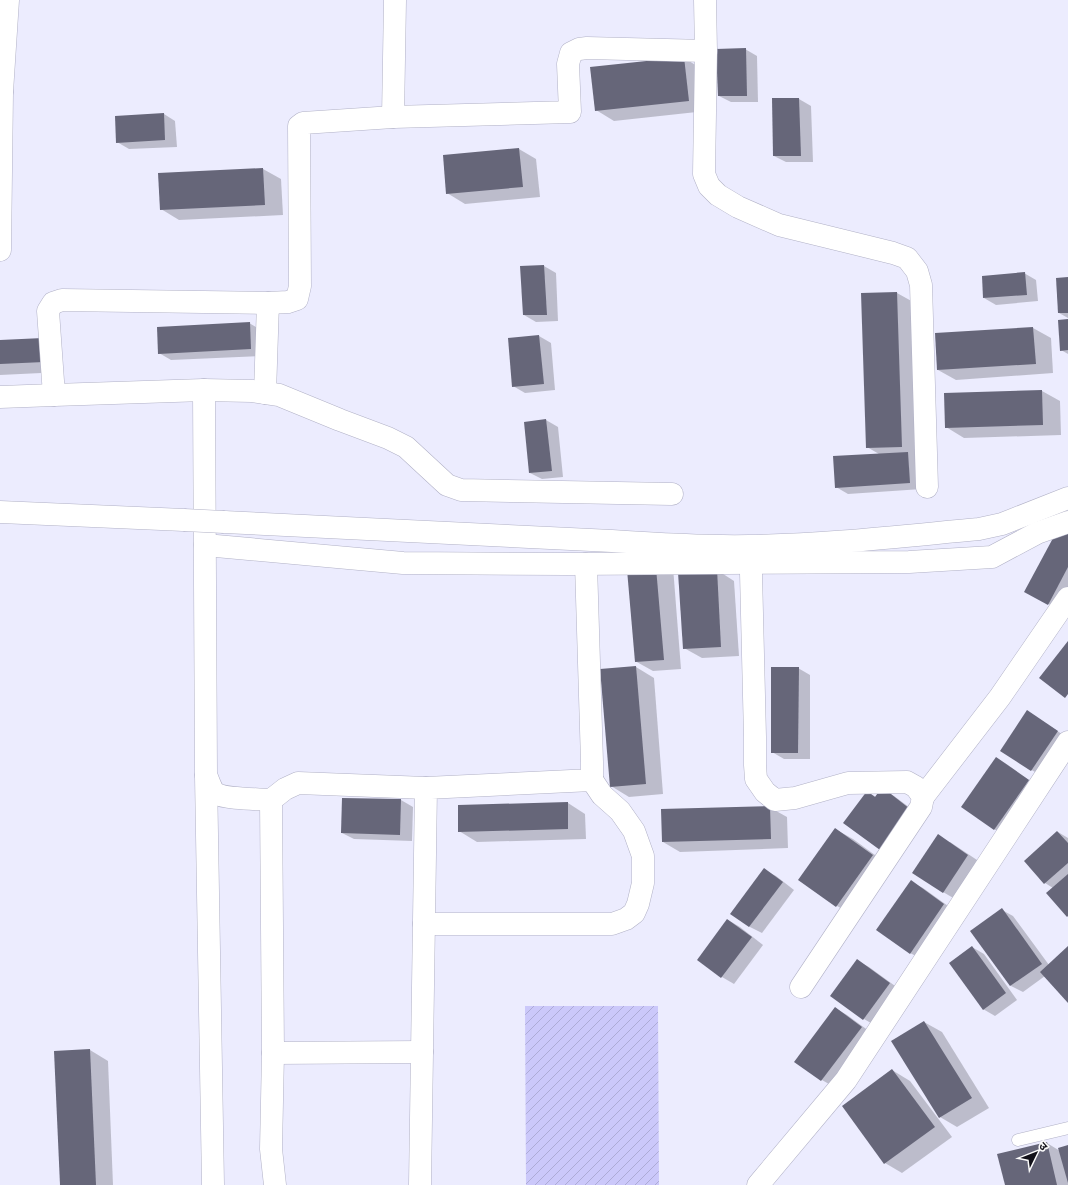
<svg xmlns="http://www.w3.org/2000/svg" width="1068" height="1185" font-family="Inter,'Noto Sans Devanagari',sans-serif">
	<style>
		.garden { fill: url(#garden-furrows) }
		.shadow { fill: #0003 }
		.building { fill: #666679 }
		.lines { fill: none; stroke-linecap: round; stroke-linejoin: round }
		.service-casing { stroke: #b1b1c6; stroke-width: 13 }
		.minor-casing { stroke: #b1b1c6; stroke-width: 23 }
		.tertiary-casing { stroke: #b1b1c6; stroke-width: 23 }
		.service { stroke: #fff; stroke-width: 12 }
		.minor { stroke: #fff; stroke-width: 22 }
		.tertiary { stroke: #fff; stroke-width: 22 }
		.tertiary-bridge-casing { stroke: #b1b1c6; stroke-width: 23; stroke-linecap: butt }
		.tertiary-bridge { stroke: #fff; stroke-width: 22 }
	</style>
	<defs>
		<pattern id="garden-furrows" width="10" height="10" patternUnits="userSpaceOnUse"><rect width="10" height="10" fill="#cbc8fa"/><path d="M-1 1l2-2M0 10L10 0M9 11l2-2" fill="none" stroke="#adabd6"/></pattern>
	</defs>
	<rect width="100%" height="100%" fill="#ececfe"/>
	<!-- garden -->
	<polygon class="garden" points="525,1006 658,1006 659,1185 526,1185"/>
	<!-- shadow -->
	<g class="shadow">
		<polygon points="745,49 757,56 758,102 731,102 719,96"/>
		<polygon points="684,58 702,69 706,111 614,121 596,110"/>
		<polygon points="773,99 799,99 811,106 813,162 786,162 774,156"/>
		<polygon points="164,114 175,121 177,147 129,149 117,142"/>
		<polygon points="519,149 536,159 540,197 465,204 447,193"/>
		<polygon points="263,169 281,179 283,215 179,220 161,209"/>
		<polygon points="544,266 556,273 558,321 536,322 524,315"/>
		<polygon points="1024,273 1036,280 1038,301 996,305 984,298"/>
		<polygon points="1068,278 1068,318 1059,313"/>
		<polygon points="897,293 915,303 919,456 915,456 920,459 922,489 848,494 836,487 879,454 867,447"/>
		<polygon points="1068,320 1068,354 1061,350"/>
		<polygon points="249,323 261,330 263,356 171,360 159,353"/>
		<polygon points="1033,328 1051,338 1053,373 956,380 938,370"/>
		<polygon points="539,336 551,343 555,390 525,393 513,386"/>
		<polygon points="0,341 62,372 0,375"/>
		<polygon points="1042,391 1060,401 1061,435 964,438 946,427"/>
		<polygon points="546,420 558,427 563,477 542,479 530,473"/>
		<polygon points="1068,533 1068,596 1060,610 1037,598"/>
		<polygon points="655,557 673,567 681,669 653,671 635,661"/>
		<polygon points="717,570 734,581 739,656 702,658 684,648"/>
		<polygon points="636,667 654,678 663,794 629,797 611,786"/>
		<polygon points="798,668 810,675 810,759 784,759 772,752"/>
		<polygon points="1039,719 1068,738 1043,777 1001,751"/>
		<polygon points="997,758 1008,765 1040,788 1006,836 994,829"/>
		<polygon points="882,789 894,796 921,816 892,856 867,792 876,797"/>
		<polygon points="401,800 413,807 412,841 354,839 342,833"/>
		<polygon points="568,803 585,814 586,839 477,842 459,831"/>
		<polygon points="769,807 787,817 788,848 680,852 663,842"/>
		<polygon points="835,829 853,839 890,866 855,916 837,906 800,880"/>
		<polygon points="1058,832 1068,838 1068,916 1047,893 1053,888 1045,883 1025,861"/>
		<polygon points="950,842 980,862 955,899 943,892"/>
		<polygon points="764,870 776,876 794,890 762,933 750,927 732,913"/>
		<polygon points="911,882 923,888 955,911 922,959 910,953"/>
		<polygon points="1002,910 1013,916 1049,965 1068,948 1068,1001 1045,976 1023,992 1011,986 972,931"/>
		<polygon points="728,920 740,927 763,945 734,984 722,977 699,960"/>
		<polygon points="972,947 984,954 1017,1000 995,1016 983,1009"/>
		<polygon points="858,961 869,967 902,991 876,1026 864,1019 832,995"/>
		<polygon points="835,1008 847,1015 873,1034 834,1087 822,1080 796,1062"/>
		<polygon points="924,1022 942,1032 989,1108 957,1127 940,1117"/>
		<polygon points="90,1050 108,1061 113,1185 61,1185"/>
		<polygon points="892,1070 910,1081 952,1137 902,1173 885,1163"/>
		<polygon points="1047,1143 1060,1151 1068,1146 1068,1185 1006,1185"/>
	</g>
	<!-- building -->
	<g class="building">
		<polygon points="746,48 747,96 718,96 716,49"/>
		<polygon points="684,57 689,101 595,111 590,67"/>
		<polygon points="772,98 799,98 801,156 773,156"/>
		<polygon points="164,113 165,140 116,143 115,116"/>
		<polygon points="519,148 523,187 446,194 443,155"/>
		<polygon points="263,168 265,205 160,210 158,173"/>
		<polygon points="544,265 547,315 523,315 520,266"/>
		<polygon points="1025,272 1027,295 983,298 982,276"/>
		<polygon points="1068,277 1068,313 1058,313 1056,278"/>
		<polygon points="897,292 902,447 866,448 861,293"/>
		<polygon points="1068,319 1068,350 1060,351 1058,320"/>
		<polygon points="250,322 251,349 158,354 157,327"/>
		<polygon points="1033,327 1036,364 937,370 935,333"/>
		<polygon points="539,335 544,384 512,387 508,338"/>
		<polygon points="43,338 44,362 0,364 0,340"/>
		<polygon points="1042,390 1043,425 945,428 944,393"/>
		<polygon points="546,419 552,471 529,473 524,422"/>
		<polygon points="908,452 910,483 835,488 833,456"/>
		<polygon points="1059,527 1068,532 1068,567 1048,605 1024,592"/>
		<polygon points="655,556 664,660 635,662 626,558"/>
		<polygon points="717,569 721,647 683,649 678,572"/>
		<polygon points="1068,641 1068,694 1065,698 1039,678"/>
		<polygon points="636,666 646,784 610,787 600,669"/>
		<polygon points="771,667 799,667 798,753 771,753"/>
		<polygon points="1027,710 1058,731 1031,771 1000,751"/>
		<polygon points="996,757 1029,780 994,830 961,807"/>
		<polygon points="882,787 910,809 880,850 843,823 867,791 875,797"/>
		<polygon points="342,798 401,799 400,835 341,833"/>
		<polygon points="568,802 568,829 458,832 458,805"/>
		<polygon points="770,806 771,839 662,842 661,809"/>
		<polygon points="835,828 873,855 836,907 798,880"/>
		<polygon points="1057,831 1068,843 1068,863 1044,884 1024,861"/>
		<polygon points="938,834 968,855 943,893 912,873"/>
		<polygon points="764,868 783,882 749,927 730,914"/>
		<polygon points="1068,874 1068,916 1067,917 1046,893"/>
		<polygon points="911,880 944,904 910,954 876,930"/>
		<polygon points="1002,908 1042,964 1010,986 970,931"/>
		<polygon points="727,919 752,937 721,978 697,960"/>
		<polygon points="972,946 1006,993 983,1010 949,963"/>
		<polygon points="1068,946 1068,1003 1040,972"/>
		<polygon points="857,959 890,983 863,1020 830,996"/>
		<polygon points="835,1007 862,1027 821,1081 794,1062"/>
		<polygon points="924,1021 972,1098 939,1118 891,1041"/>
		<polygon points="90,1049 96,1185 60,1185 54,1051"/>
		<polygon points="892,1069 935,1127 884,1164 842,1106"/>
		<polygon points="1047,1142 1057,1185 1005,1185 997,1154"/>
		<polygon points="1068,1145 1068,1183 1058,1148"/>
	</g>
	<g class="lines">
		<defs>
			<polyline id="service" points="1018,1140 1068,1128"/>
			<g id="minor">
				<polyline points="395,0 393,117 570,112 568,64 571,53 579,49 587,48 706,51 705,0"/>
				<polyline points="706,51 704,174 709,186 718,195 738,207 779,225 893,253 907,258 917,271 921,285 927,487"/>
				<polyline points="0,95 2,92 8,0"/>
				<polyline points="393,117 303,123 299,126 300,286 297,299 288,302 268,303 62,300 53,303 48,311 54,395 204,390 252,391 279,395 340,420 388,438 406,447 447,485 461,490 672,494"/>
				<polyline points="0,250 2,92"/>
				<path d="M 204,390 L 206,775 C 209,781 211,791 217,794 C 226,799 259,799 271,800 L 285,789 L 298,783 L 426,788"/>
				<polyline points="265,393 268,303"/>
				<polyline points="0,397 54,395"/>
				<polyline points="205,545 403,563 569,564 909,562 992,557 1037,533 1068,522"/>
				<polyline points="751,573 755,737 755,765 756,779 765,792 775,800 795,798 848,783 907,782 916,787 923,797 921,807 801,987"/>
				<polyline points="206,776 213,1185"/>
				<polyline points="923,797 1000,697 1068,598"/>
				<polyline points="271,800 273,1053 422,1052"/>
				<polyline points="424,924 612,924 626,919 634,913 638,904 643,883 643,856 634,831 620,811 602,795 592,780"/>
				<polyline points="273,1053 271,1149 275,1185"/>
				<polyline points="420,1185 426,788 592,780 592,762 586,564"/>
				<polyline points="758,1185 846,1080 1068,742"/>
			</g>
			<g id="tertiary">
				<polyline points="0,512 184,520"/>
				<path d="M 224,522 L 612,541 C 657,544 703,547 749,546 C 826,545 903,536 979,529 L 1002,524 L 1068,498"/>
			</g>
		</defs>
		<!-- service casing -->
		<use href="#service" class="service-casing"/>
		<!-- minor casing -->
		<use href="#minor" class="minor-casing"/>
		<!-- tertiary casing -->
		<use href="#tertiary" class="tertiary-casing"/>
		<!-- service -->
		<use href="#service" class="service"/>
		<!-- minor -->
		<use href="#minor" class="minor"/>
		<!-- tertiary -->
		<use href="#tertiary" class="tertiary"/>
		<defs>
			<polyline id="tertiary-bridge" points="184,520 224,522"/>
		</defs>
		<!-- tertiary-bridge casing -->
		<use href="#tertiary-bridge" class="tertiary-bridge-casing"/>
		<!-- tertiary-bridge -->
		<use href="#tertiary-bridge" class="tertiary-bridge"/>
	</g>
	<!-- north arrow -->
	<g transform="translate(1036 1153) rotate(47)" stroke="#fbfbfb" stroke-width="3" paint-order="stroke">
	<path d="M0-3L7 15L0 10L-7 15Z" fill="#111018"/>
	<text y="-6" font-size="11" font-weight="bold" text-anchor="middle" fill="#111018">उ</text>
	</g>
</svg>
